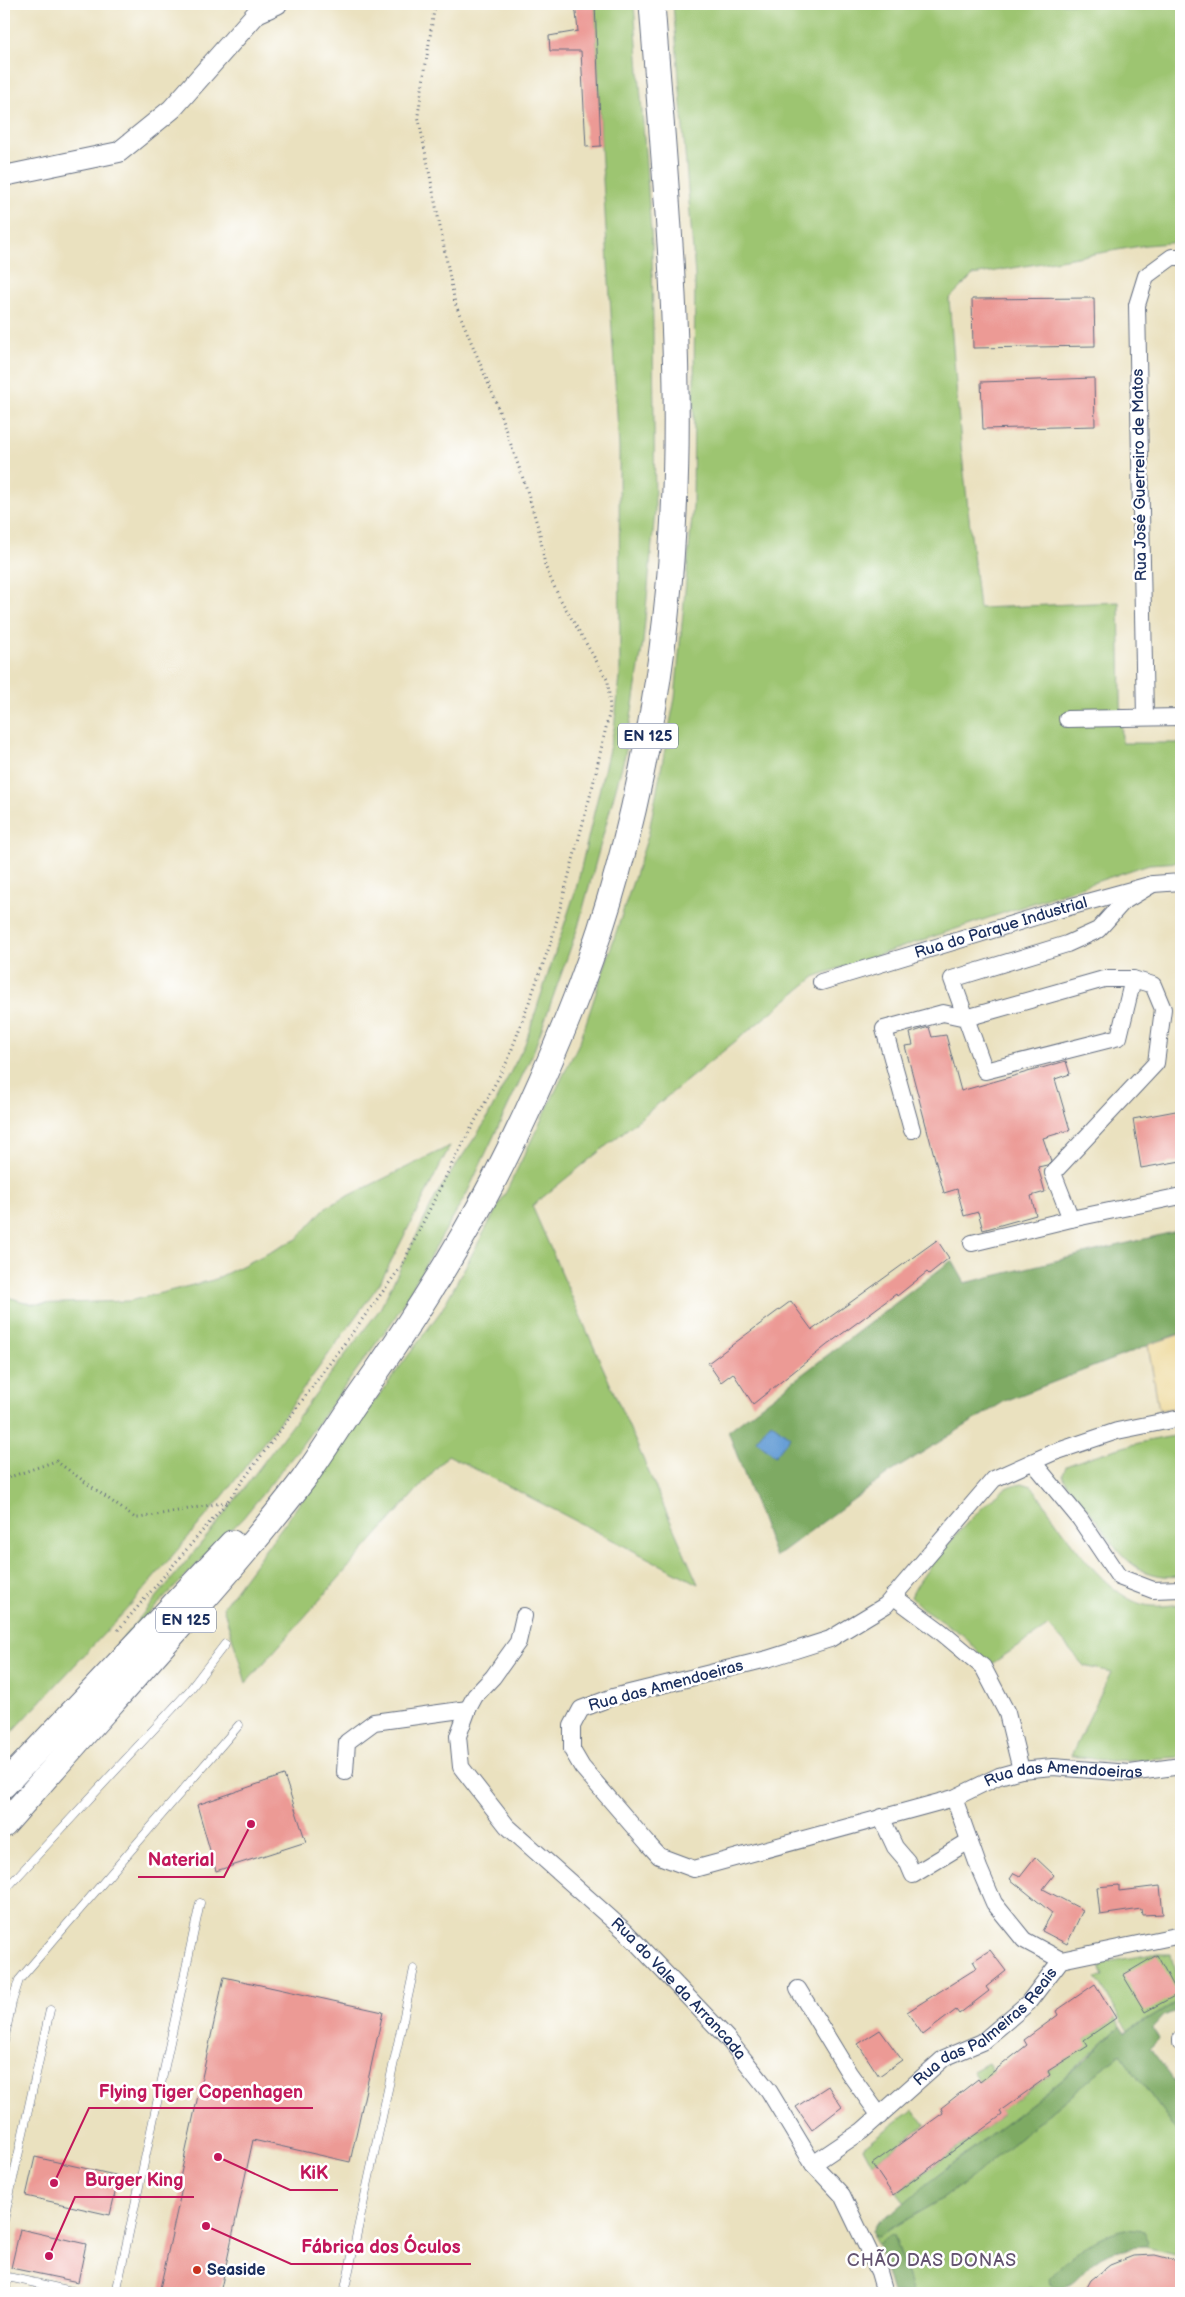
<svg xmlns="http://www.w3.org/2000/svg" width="1185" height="2297" font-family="'Balsamiq Sans',sans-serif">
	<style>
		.green { fill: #9dc571; stroke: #5c7a68 }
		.forest { fill: #7eaa63; stroke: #4c6c60 }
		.sand { fill: #eeda9e; stroke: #84847e }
		.water { fill: #689fd6; stroke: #42679a }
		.building { fill: #ec9a95 }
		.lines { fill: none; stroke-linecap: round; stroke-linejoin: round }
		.service-casing { stroke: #636d80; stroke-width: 9 }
		.minor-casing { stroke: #636d80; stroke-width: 18 }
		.tertiary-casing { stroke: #636d80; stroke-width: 22 }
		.primary-casing { stroke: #636d80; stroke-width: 27 }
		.path { stroke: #636d80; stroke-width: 3; stroke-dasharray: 1 4; stroke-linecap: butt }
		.service { stroke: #fff; stroke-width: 8 }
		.minor { stroke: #fff; stroke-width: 16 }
		.tertiary { stroke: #fff; stroke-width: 20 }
		.primary { stroke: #fff; stroke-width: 25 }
		.poi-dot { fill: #c8321e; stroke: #fff; stroke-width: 2 }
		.labels { text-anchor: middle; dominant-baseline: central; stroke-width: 5; stroke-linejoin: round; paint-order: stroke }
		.shield { fill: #fff; stroke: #5f6d8e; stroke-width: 1 }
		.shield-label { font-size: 15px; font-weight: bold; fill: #1b2f5e }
		.street-label { font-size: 16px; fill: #1b2f5e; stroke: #fff }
		.poi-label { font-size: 16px; font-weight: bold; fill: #1b2f5e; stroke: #fff; text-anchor: start }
		.neighbourhood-label { font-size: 18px; letter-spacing: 1px; fill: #645471; stroke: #fff }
		.leader { fill: none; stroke: #c2185b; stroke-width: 2 }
		.callout-dot { fill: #c2185b; stroke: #fff; stroke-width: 2 }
		.callout-label { font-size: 18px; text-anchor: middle; font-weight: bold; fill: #c2185b; stroke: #fff; stroke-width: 5; stroke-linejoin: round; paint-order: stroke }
	</style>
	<rect width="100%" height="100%" fill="#fff"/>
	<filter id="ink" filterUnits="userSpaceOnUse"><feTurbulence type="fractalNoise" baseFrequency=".02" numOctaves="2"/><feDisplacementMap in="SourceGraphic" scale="10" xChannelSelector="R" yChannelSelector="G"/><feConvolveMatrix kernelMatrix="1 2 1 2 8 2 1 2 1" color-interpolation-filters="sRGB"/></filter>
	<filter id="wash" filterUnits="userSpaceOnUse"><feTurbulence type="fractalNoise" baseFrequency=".0096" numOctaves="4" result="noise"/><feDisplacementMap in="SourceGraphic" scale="20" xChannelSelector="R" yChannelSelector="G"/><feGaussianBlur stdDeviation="1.12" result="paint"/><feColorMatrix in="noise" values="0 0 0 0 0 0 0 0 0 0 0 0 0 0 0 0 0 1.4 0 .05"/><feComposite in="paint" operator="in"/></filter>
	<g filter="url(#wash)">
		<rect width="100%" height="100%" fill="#eae1bf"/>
		<!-- green -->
		<g class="green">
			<polygon points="595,4 634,4 652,245 655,511 643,642 625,755 578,927 533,1053 467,1193 394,1319 298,1450 243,1518 113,1650 213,1529 380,1309 438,1192 484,1124 525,1044 576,889 614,728 620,678 619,448 601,146"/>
			<polygon points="673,4 1181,4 1181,242 1146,245 973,275 949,299 961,445 979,608 1119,602 1122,743 1181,743 1181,862 1149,864 816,976 532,1206 698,1584 448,1455 246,1683 223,1607 441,1311 507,1190 580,1041 648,836 675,698 693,506 695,276"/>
			<polygon points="450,1146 380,1283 291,1406 224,1495 128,1608 4,1741 4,1296 32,1304 129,1301 213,1280 297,1239 326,1207"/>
			<path d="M 1181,1435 L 1181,1576 C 1132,1581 1117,1549 1092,1514 C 1084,1504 1075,1494 1067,1484 L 1063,1475 L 1066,1466 C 1104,1451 1141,1441 1181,1435 Z"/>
			<path d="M 1022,1483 L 1032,1486 C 1057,1521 1105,1602 1151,1606 C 1160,1607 1172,1605 1181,1604 L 1181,1757 L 1110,1761 L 1071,1756 L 1111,1672 L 1084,1666 L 1049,1626 L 990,1665 L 963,1635 L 922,1608 L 911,1597 C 921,1571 983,1501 1008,1487 C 1012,1485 1018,1484 1022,1483 Z"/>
			<polygon points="1153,1954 1171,1954 1181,1999 1128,2031 1096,1977 1104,1976 1099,1963"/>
			<path d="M 1116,2018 L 1120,2026 C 1085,2061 1046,2093 1007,2123 C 972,2149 937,2174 905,2203 L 897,2193 L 1002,2115 L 973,2071 L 988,2063 L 1013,2102 L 1050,2075 L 1048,2071 L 1087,2046 L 1084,2040 Z"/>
			<polygon points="1120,2054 1181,2136 1181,2238 1176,2242 1179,2255 1145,2247 1149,2242 1073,2255 1051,2278 1051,2284 1057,2289 1063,2290 1059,2293 1037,2293 1031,2288 1022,2288 1013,2293 913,2293 894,2236 888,2236 878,2246 873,2235 878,2236 941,2200 975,2175"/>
			<polygon points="912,2110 926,2124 872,2164 863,2147"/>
		</g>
		<!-- forest -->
		<g class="forest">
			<polygon points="1181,1230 1181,1334 1175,1335 1005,1401 888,1474 775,1557 728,1431 952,1260 965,1283"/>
			<polygon points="1181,1999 1181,2015 1178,2017 1173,2012 1164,2016 1153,2028 1159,2039 1150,2048 1181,2090 1181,2136 1120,2054 975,2175 941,2200 878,2236 873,2235 872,2230 875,2224 897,2209 926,2184 1020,2113 1086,2060 1120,2026 1125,2033"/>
			<path d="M 1126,2229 L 1144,2231 L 1149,2242 L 1145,2247 C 1129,2247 1109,2250 1096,2260 C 1083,2269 1069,2297 1051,2284 L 1050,2278 C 1072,2254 1094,2235 1126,2229 Z"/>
			<path d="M 894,2235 L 913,2293 L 892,2293 L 878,2246 C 882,2240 885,2236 894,2235 Z"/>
		</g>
		<!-- sand -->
		<polygon class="sand" points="1181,1334 1181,1407 1159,1410 1148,1345"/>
		<!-- water -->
		<polygon class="water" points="771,1422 790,1437 775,1456 756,1440"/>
		<g id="blocks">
			<!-- building -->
			<g class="building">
				<polygon points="575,4 595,4 601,146 586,147 581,51 550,51 549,36 578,31"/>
				<polygon points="1094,298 1095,346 973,348 972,299"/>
				<polygon points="1094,378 1095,426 983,429 981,382"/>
				<polygon points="929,1027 932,1037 946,1035 961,1091 1066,1061 1070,1074 1055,1079 1070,1130 1043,1138 1051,1161 1047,1165 1038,1167 1045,1192 1031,1196 1036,1215 983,1230 978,1212 964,1216 957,1189 944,1193 905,1046 913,1045 910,1033"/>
				<polygon points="1181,1110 1181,1161 1141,1168 1133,1119"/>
				<polygon points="937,1240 949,1258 929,1274 927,1272 897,1296 896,1294 831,1342 753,1404 733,1373 721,1382 708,1363 791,1301 812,1330"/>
				<polygon points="284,1775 306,1842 216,1871 197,1805"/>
				<polygon points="1035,1857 1054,1875 1043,1889 1083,1910 1067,1944 1042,1931 1052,1913 1010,1879 1014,1873 1020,1876"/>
				<polygon points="1119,1885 1119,1891 1160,1886 1163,1914 1142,1915 1141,1909 1100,1915 1097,1887"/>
				<polygon points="990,1950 1006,1971 986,1987 989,1991 959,2014 956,2010 923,2035 907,2012 977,1968 973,1961"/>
				<polygon points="1157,1955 1178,1994 1145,2012 1123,1975"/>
				<polygon points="224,1977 383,2012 350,2162 253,2140 220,2293 159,2293 182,2188 178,2187"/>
				<polygon points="1095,1984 1116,2018 1084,2040 1088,2046 1048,2071 1050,2075 1000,2111 1002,2115 893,2195 872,2164 943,2113 941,2108 978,2079 980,2082 1027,2045 1024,2040 1058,2015 1056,2011"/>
				<polygon points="880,2030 902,2060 879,2076 858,2044"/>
				<polygon points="828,2086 842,2107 812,2130 796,2107"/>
				<polygon points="35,2157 119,2176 110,2215 26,2196"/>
				<polygon points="20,2229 86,2244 78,2282 11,2268"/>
				<polygon points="1155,2255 1174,2260 1181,2265 1181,2293 1084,2293 1091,2280 1110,2265 1133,2256"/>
			</g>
		</g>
	</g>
	<g filter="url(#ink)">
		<use href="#blocks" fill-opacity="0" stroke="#636d80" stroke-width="1"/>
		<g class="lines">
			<defs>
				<g id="service">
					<polyline points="4,1891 189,1691 225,1644"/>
					<polyline points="4,2041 12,2002 19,1980 239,1725"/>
					<polyline points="4,2220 50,2010"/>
					<polyline points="5,2293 8,2277 81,2293"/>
					<polyline points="116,2293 200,1903"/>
					<polyline points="344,2293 414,1969"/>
				</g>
				<g id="minor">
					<polyline points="1145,717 1137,305 1146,276 1172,257 1181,257"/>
					<polyline points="1067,719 1181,717"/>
					<path id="s1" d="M 821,982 L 1058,910 L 1153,884 L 1181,882"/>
					<polyline points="912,1130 884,1029 943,1013 966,1018 1104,979 1133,979 1119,1037 985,1071 952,979 1067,944 1098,930 1123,902 1153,884"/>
					<polyline points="1071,1219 1181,1196"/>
					<polyline points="972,1243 1071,1219 1053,1173 1156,1063 1163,1009 1153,985 1133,979"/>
					<path id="s2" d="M 1181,1418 L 1117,1431 L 1052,1453 L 994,1479 L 886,1605 L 830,1639 L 767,1659 L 613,1697 L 581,1709 L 572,1726 L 572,1750 L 582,1767 L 650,1846 L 659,1856 L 694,1869 L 954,1798 L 999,1776 L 1021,1770 L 1053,1767 L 1130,1773 L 1181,1766"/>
					<polyline points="1033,1462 1080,1519 1119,1577 1153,1590 1181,1589"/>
					<polyline points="893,1596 940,1631 983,1667 1007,1713 1021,1770"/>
					<path id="s3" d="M 524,1616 L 518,1642 L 493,1677 L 475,1696 L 468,1709 L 458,1736 L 461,1767 L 507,1826 L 626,1932 L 727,2038 L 769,2091 L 813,2164 L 842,2195 L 879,2272 L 885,2293"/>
					<polyline points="345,1772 347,1742 374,1722 468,1709"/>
					<polyline points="954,1798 979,1868 994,1903 1024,1940 1061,1960"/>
					<polyline points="881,1817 895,1847 907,1861 913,1875 969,1841"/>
					<polyline points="798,1989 849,2073 880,2116"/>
					<polyline points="1181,2039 1181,2043"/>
					<path id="s4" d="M 813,2164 L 862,2131 L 944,2058 L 982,2042 L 1028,2003 L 1061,1960 L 1181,1935"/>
				</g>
				<polyline id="tertiary" points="4,176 119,152 172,109 257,13 277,4"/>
				<g id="primary">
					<polyline points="4,1785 232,1543"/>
					<path d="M 4,1825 C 57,1764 112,1703 165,1643 C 213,1590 260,1536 303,1480 C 321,1455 337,1429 354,1404 C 393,1349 430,1293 464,1234 C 505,1164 539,1089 569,1015 C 630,866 664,690 673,530 C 684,355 665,179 652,4"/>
				</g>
			</defs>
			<!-- service casing -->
			<use href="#service" class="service-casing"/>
			<!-- minor casing -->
			<use href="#minor" class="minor-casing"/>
			<!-- tertiary casing -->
			<use href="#tertiary" class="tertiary-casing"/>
			<!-- primary casing -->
			<use href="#primary" class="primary-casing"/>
			<!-- path -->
			<g class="path">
				<polyline points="4,1479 56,1461 135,1518 139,1518 227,1502"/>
				<polyline points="118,1630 227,1502 401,1267 453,1162 508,1060 551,942 592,789 610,710 608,681 559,597 545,566 540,534 526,487 494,397 455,303 418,115 435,4"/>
			</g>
			<!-- service -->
			<use href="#service" class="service"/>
			<!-- minor -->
			<use href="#minor" class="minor"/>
			<!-- tertiary -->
			<use href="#tertiary" class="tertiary"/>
			<!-- primary -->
			<use href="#primary" class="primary"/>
		</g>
	</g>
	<!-- markers -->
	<circle class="poi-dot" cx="197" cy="2270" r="5"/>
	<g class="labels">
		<!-- shield labels -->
		<g class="shield">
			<rect x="618" y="723.5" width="60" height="25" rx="4"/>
			<rect x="156" y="1607.5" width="60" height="25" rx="4"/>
		</g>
		<g class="shield-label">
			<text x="648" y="736">EN 125</text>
			<text x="186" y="1620">EN 125</text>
		</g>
		<!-- street labels -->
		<g class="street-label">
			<text transform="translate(1140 475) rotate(-91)">Rua José Guerreiro de Matos</text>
			<text stroke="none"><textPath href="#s1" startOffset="188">Rua do Parque Industrial</textPath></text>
			<text transform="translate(666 1686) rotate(-15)">Rua das Amendoeiras</text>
			<text stroke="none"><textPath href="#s2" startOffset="1290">Rua das Amendoeiras</textPath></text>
			<text stroke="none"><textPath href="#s3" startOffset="482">Rua do Vale da Arrancada</textPath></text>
			<text stroke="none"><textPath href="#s4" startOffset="222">Rua das Palmeiras Reais</textPath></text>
		</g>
		<!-- poi labels -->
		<g class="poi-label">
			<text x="207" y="2270">Seaside</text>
		</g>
		<!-- neighbourhood labels -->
		<g class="neighbourhood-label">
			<text x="932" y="2260">CHÃO DAS DONAS</text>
		</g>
	</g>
	<!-- callouts -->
	<path class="leader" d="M251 1824L224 1877H138M54 2183L89 2108H313M218 2157L290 2190H338M49 2256L75 2197H194M206 2226L291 2264H471"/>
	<g class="callout-dot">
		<circle cx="251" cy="1824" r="5"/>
		<circle cx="54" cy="2183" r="5"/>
		<circle cx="218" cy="2157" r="5"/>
		<circle cx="49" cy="2256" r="5"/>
		<circle cx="206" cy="2226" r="5"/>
	</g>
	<g class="callout-label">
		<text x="181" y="1866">Naterial</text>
		<text x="201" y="2098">Flying Tiger Copenhagen</text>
		<text x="314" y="2179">KiK</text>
		<text x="134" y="2186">Burger King</text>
		<text x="381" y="2253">Fábrica dos Óculos</text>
	</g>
	<!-- margin -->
	<rect width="1185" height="2297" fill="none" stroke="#fff" stroke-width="20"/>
</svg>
